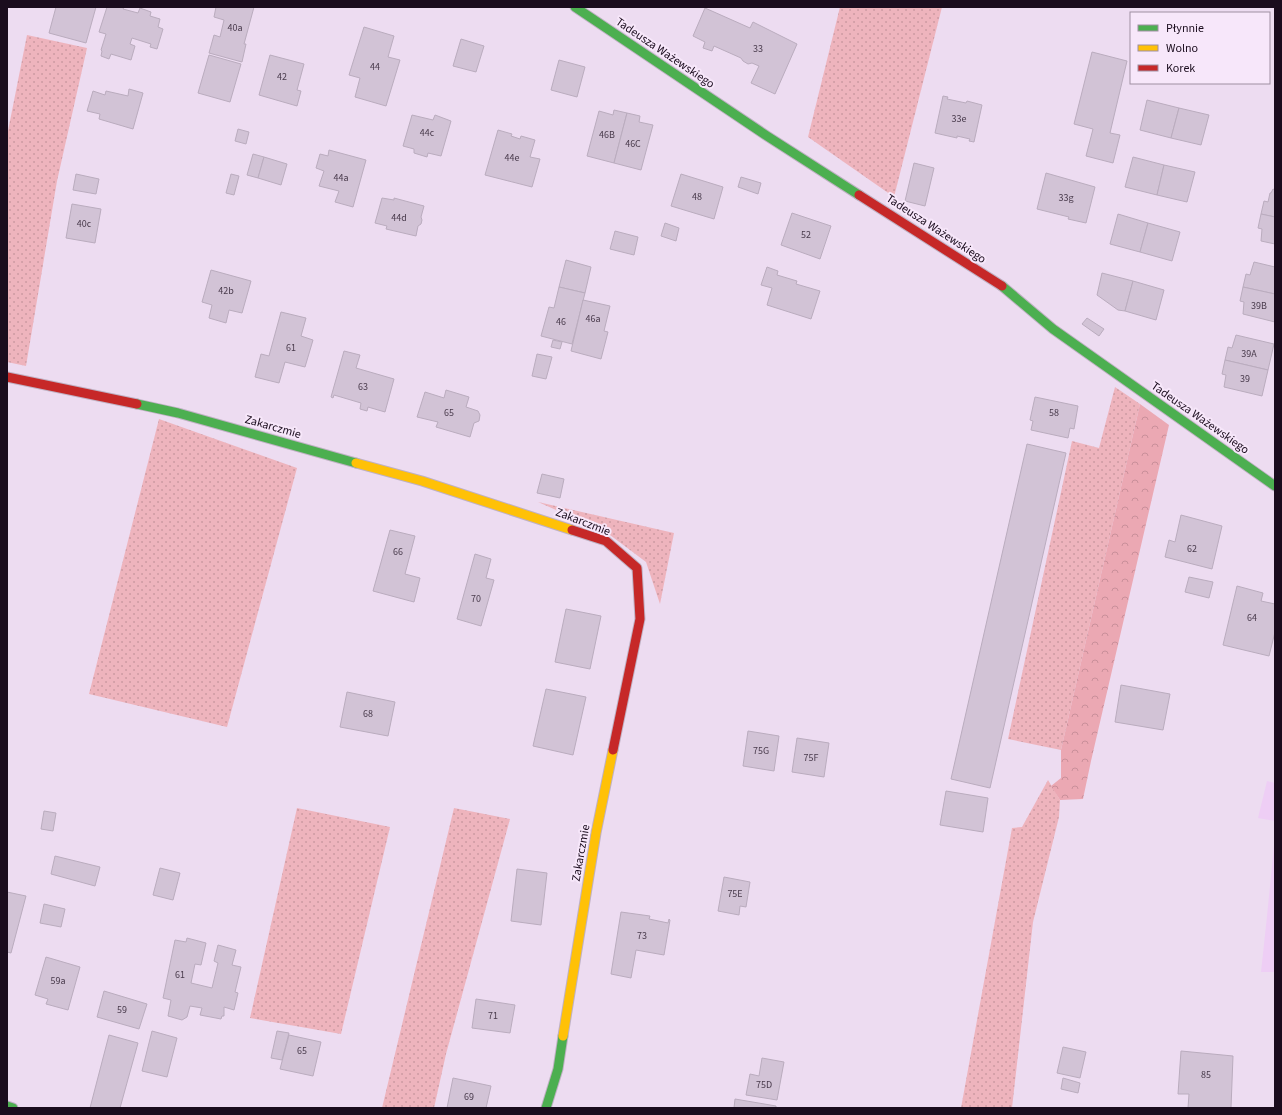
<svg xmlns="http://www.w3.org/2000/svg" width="1282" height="1115" font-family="'Source Sans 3',sans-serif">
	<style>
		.built { fill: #eecef5 }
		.grass { fill: url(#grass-dots) }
		.forest { fill: url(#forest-crowns) }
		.building { fill: #d2c3d6; stroke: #baacbe }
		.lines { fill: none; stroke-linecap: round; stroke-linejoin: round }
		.fast-casing { stroke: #bfb1c3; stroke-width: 11 }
		.slow-casing { stroke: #bfb1c3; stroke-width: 11 }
		.jam-casing { stroke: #bfb1c3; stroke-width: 11 }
		.fast { stroke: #4caf50; stroke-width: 9 }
		.slow { stroke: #ffc107; stroke-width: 9 }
		.jam { stroke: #c62828; stroke-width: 9 }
		.labels { text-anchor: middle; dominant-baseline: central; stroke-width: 4; stroke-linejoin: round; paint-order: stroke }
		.number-label { font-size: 10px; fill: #483a4b }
		.street-label { font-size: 12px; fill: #1a0c1d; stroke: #f7e7fa }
	</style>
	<defs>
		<pattern id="grass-dots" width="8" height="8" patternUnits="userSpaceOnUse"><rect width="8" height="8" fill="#eeb4bd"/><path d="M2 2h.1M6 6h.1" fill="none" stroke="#cc9aa2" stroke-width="1.8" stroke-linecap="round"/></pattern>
		<pattern id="forest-crowns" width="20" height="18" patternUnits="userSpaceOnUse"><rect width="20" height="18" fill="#eba8b3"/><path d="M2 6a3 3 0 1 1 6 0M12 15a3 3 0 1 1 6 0" fill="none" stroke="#c98f9a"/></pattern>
	</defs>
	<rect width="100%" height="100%" fill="#eddcf1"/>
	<!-- built -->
	<g class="built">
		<polygon points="1267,781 1275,783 1275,821 1258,818"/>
		<polygon points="1275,836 1275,972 1261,972 1267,916"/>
	</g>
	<!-- grass -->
	<g class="grass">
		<polygon points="840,7 942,7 894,197 808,137"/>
		<polygon points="27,35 87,48 57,181 26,366 7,362 7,136"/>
		<polygon points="1115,387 1140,404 1061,750 1008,739 1072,441 1099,448"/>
		<polygon points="159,419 297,468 227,727 89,694"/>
		<polygon points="538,502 674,533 660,604 646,562 606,532"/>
		<polygon points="1048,780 1060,800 1059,817 1033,922 1012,1108 961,1108 1012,828 1022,827"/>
		<polygon points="297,808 390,827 341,1034 250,1018"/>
		<polygon points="454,808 510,819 446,1054 434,1108 382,1108"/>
	</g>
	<!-- forest -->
	<polygon class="forest" points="1140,404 1169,425 1091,761 1083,799 1060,800 1051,786 1061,778 1061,750"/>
	<!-- building -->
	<g class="building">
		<polygon points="56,7 96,7 86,43 49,33"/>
		<polygon points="107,7 124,7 123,9 138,13 140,8 151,12 150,16 160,19 158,27 163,29 157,49 150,47 151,44 132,38 130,44 135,46 131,60 111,54 109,59 101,56 102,51 101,50 106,34 99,32"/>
		<polygon points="216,7 254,7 244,44 246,44 242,62 209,53 214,35 220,37 224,20 214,17"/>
		<polygon points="705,8 750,28 753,22 797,44 775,94 751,83 759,66 752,63 748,64 743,61 741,58 714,46 712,51 703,48 705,42 693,36"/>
		<polygon points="364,27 394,36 388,57 400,60 386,106 355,97 360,78 349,75"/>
		<polygon points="461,39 484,46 476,72 453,66"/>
		<polygon points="1092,52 1127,61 1110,133 1120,135 1113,163 1086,156 1093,129 1074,124"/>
		<polygon points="209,55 241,64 230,102 198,93"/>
		<polygon points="270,55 304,64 297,90 301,91 297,106 259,95"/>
		<polygon points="559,60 585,67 577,97 551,90"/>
		<polygon points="129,89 143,93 133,129 99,119 100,114 87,111 93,91 105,95 106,91 128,96"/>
		<polygon points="943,96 948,97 947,99 966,103 967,101 982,105 974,142 969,141 970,139 957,136 957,138 935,133"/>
		<polygon points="1147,100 1179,108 1171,138 1140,130"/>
		<polygon points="1179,108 1209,115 1201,145 1171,138"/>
		<polygon points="614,110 627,113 614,163 587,156 599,111 613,115"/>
		<polygon points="627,113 640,116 639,122 653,125 641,170 614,163"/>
		<polygon points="412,115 433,120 435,115 451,121 441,156 428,153 427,157 414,153 414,149 403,146"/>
		<polygon points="238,129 249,132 246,144 235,141"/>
		<polygon points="498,130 512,134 511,136 520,139 521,136 535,140 530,157 540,159 532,187 485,175"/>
		<polygon points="329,150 366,160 353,207 335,202 339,191 319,186 324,171 316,168 320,154 328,156"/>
		<polygon points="253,154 264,157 258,178 247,175"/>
		<polygon points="264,157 287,164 281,185 258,178"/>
		<polygon points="1133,157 1164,165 1157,195 1125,187"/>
		<polygon points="914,163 934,168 925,206 905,201"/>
		<polygon points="1164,165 1195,172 1187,202 1157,195"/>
		<polygon points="1046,173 1095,187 1086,223 1068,219 1069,217 1037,209"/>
		<polygon points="76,174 99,179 96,194 73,190"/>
		<polygon points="231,174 239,176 234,195 226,193"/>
		<polygon points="681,174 723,187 714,219 671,206"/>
		<polygon points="741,177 761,183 758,194 738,187"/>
		<polygon points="1273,189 1275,190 1275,217 1261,214 1264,201 1268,202 1270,193 1271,193"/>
		<polygon points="382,198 394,200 394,198 424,206 421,217 422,220 421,224 418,226 416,236 386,229 387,226 375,223"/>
		<polygon points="72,204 101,209 95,243 66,238"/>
		<polygon points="792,213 831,226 820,259 781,245"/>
		<polygon points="1118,214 1148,223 1140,252 1110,244"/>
		<polygon points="1261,214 1275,217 1275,244 1261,241 1262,229 1258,228"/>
		<polygon points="665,223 679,228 676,241 661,236"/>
		<polygon points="1148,223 1180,232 1172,261 1140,252"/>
		<polygon points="615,231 638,237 634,255 610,249"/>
		<polygon points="566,260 591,267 585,293 559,287"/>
		<polygon points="1254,262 1275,267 1275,294 1243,287 1246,274 1250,275"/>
		<polygon points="767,267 778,271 777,275 797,281 796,284 820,291 811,319 767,305 772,288 761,285"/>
		<polygon points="211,270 251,281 242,313 229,310 226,323 209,318 212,305 202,302"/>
		<polygon points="1102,273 1133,281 1125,311 1118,310 1097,295"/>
		<polygon points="1133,281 1164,290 1156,320 1125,311"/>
		<polygon points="559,287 585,293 572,344 541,336 549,307 554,308"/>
		<polygon points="1243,287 1275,294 1275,322 1243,314 1244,302 1240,301"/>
		<polygon points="583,300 610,306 604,331 608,332 601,359 571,351"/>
		<polygon points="281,312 306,318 301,336 313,340 305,367 285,362 279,383 255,377 261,354 269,356"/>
		<polygon points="1087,318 1104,329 1099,336 1082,324"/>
		<polygon points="1236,335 1274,344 1268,370 1225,360 1228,347 1232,348"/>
		<polygon points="553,340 562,342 560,349 551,347"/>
		<polygon points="344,351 360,355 356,368 394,379 385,412 368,407 367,411 360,409 361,403 334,395 333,398 331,397"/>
		<polygon points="537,354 552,357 546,379 532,376"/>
		<polygon points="1225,360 1268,370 1262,396 1224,387 1226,375 1222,374"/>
		<polygon points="446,390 469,397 466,407 478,411 480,415 479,421 474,423 470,437 436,427 438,422 417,417 425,392 444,398"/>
		<polygon points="1035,397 1078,406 1074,429 1070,428 1068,438 1031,430 1033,421 1030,420"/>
		<polygon points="1027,444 1066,453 990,788 951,779"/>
		<polygon points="542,474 564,479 560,498 537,493"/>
		<polygon points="1181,515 1222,526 1212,569 1165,557 1169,540 1175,542"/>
		<polygon points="390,530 415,536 405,574 420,578 414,602 373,591"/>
		<polygon points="475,554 491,559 486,578 494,580 481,626 457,619"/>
		<polygon points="1189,577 1213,582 1209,598 1185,592"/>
		<polygon points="1237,586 1263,593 1261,601 1275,604 1275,632 1269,656 1223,645"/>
		<polygon points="566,609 601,616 590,669 555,662"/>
		<polygon points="1121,685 1170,694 1163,730 1115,722"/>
		<polygon points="546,689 586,697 573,755 533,746"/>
		<polygon points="347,692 395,702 388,736 340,727"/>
		<polygon points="748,731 779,736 774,771 743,766"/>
		<polygon points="797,738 829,743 824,777 792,772"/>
		<polygon points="946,791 988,798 983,832 940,825"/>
		<polygon points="44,811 56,813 53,831 41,829"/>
		<polygon points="55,856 100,867 95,886 51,874"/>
		<polygon points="160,868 180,873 173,900 153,895"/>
		<polygon points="517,869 547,873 541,925 511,921"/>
		<polygon points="724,877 750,882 746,907 740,906 739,915 718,911"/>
		<polygon points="7,892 26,896 11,953 7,952"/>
		<polygon points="44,904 65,909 61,927 40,923"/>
		<polygon points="621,912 650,916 649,919 668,923 669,919 670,920 664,955 636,950 631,978 611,974"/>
		<polygon points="187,938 206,943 201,965 195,964 191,983 212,988 218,963 214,961 218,945 236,950 232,965 241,967 235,992 238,993 234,1010 224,1007 224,1016 222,1016 221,1019 200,1015 202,1008 190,1006 187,1017 182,1020 168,1016 171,1000 163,998 175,940 186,942"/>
		<polygon points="46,957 80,967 68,1010 46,1004 48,999 35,995"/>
		<polygon points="104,991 147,1004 139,1029 97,1017"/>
		<polygon points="476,999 515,1005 510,1033 472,1028"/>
		<polygon points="152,1031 177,1038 167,1077 142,1071"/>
		<polygon points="277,1031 289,1033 282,1060 271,1058"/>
		<polygon points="109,1035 138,1043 120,1108 90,1108"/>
		<polygon points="289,1035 321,1042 313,1076 280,1069"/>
		<polygon points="1063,1047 1086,1052 1080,1078 1057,1073"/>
		<polygon points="1181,1051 1233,1056 1231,1108 1188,1108 1189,1094 1178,1094"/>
		<polygon points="762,1058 784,1062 777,1100 746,1095 750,1074 759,1076"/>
		<polygon points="453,1078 491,1086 486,1108 447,1108"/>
		<polygon points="1063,1078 1080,1083 1078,1093 1061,1089"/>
		<polygon points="735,1099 776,1106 776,1108 734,1108"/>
	</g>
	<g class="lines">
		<defs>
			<g id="fast">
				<polyline points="575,7 767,136 859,195"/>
				<polyline points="1002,286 1053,329 1275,486"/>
				<polyline points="137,404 178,413 356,463"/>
				<polyline points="7,1106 13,1108"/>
				<polyline points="546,1108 558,1069 563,1036"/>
			</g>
			<g id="slow">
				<polyline points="356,463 422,481 572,530"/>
				<polyline points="563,1036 596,833 613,750"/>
			</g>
			<g id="jam">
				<polyline points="859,195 1002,286"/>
				<polyline points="7,377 137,404"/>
				<polyline points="572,530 606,541 637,568 640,619 613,750"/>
			</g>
		</defs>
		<!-- fast casing -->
		<use href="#fast" class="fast-casing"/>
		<!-- slow casing -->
		<use href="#slow" class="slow-casing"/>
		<!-- jam casing -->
		<use href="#jam" class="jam-casing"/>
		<!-- fast -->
		<use href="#fast" class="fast"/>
		<!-- slow -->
		<use href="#slow" class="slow"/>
		<!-- jam -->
		<use href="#jam" class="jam"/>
	</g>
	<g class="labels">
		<!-- number labels -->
		<g class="number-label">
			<text x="235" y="28">40a</text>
			<text x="758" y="49">33</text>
			<text x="375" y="67">44</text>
			<text x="282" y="77">42</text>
			<text x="959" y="119">33e</text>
			<text x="427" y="133">44c</text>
			<text x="607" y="135">46B</text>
			<text x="633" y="144">46C</text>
			<text x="512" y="158">44e</text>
			<text x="341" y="178">44a</text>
			<text x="697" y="197">48</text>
			<text x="1066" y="198">33g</text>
			<text x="399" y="218">44d</text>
			<text x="84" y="224">40c</text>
			<text x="806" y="235">52</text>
			<text x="226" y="291">42b</text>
			<text x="1259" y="306">39B</text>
			<text x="593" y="319">46a</text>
			<text x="561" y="322">46</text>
			<text x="291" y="348">61</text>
			<text x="1249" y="354">39A</text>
			<text x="1245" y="379">39</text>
			<text x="363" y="387">63</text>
			<text x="449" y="413">65</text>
			<text x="1054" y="413">58</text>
			<text x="1192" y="549">62</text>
			<text x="398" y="552">66</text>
			<text x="476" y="599">70</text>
			<text x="1252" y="618">64</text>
			<text x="368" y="714">68</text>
			<text x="761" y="751">75G</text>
			<text x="811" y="758">75F</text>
			<text x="735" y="894">75E</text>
			<text x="642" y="936">73</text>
			<text x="180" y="975">61</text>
			<text x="58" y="981">59a</text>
			<text x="122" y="1010">59</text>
			<text x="493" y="1016">71</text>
			<text x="302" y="1051">65</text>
			<text x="1206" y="1075">85</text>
			<text x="764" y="1085">75D</text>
			<text x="469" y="1097">69</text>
		</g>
		<!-- street labels -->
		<g class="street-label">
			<text transform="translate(665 53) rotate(34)">Tadeusza Ważewskiego</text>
			<text transform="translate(936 229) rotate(33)">Tadeusza Ważewskiego</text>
			<text transform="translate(1200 418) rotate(35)">Tadeusza Ważewskiego</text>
			<text transform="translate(273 427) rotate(16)">Zakarczmie</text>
			<text transform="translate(583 522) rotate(21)">Zakarczmie</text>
			<text transform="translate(581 853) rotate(-80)">Zakarczmie</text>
		</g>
	</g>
	<!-- border -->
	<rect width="1282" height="1115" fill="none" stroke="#1a0c1d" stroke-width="16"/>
	<!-- legend -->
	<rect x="1130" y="12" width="140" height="72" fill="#f7e7fa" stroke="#9f8fa2"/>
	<rect x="1138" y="25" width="20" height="6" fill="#4caf50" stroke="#9f8fa2"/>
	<text x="1166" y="32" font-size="12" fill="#1a0c1d">Płynnie</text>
	<rect x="1138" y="45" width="20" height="6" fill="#ffc107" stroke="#9f8fa2"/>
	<text x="1166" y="52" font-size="12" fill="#1a0c1d">Wolno</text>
	<rect x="1138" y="65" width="20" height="6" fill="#c62828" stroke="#9f8fa2"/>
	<text x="1166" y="72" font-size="12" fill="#1a0c1d">Korek</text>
</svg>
